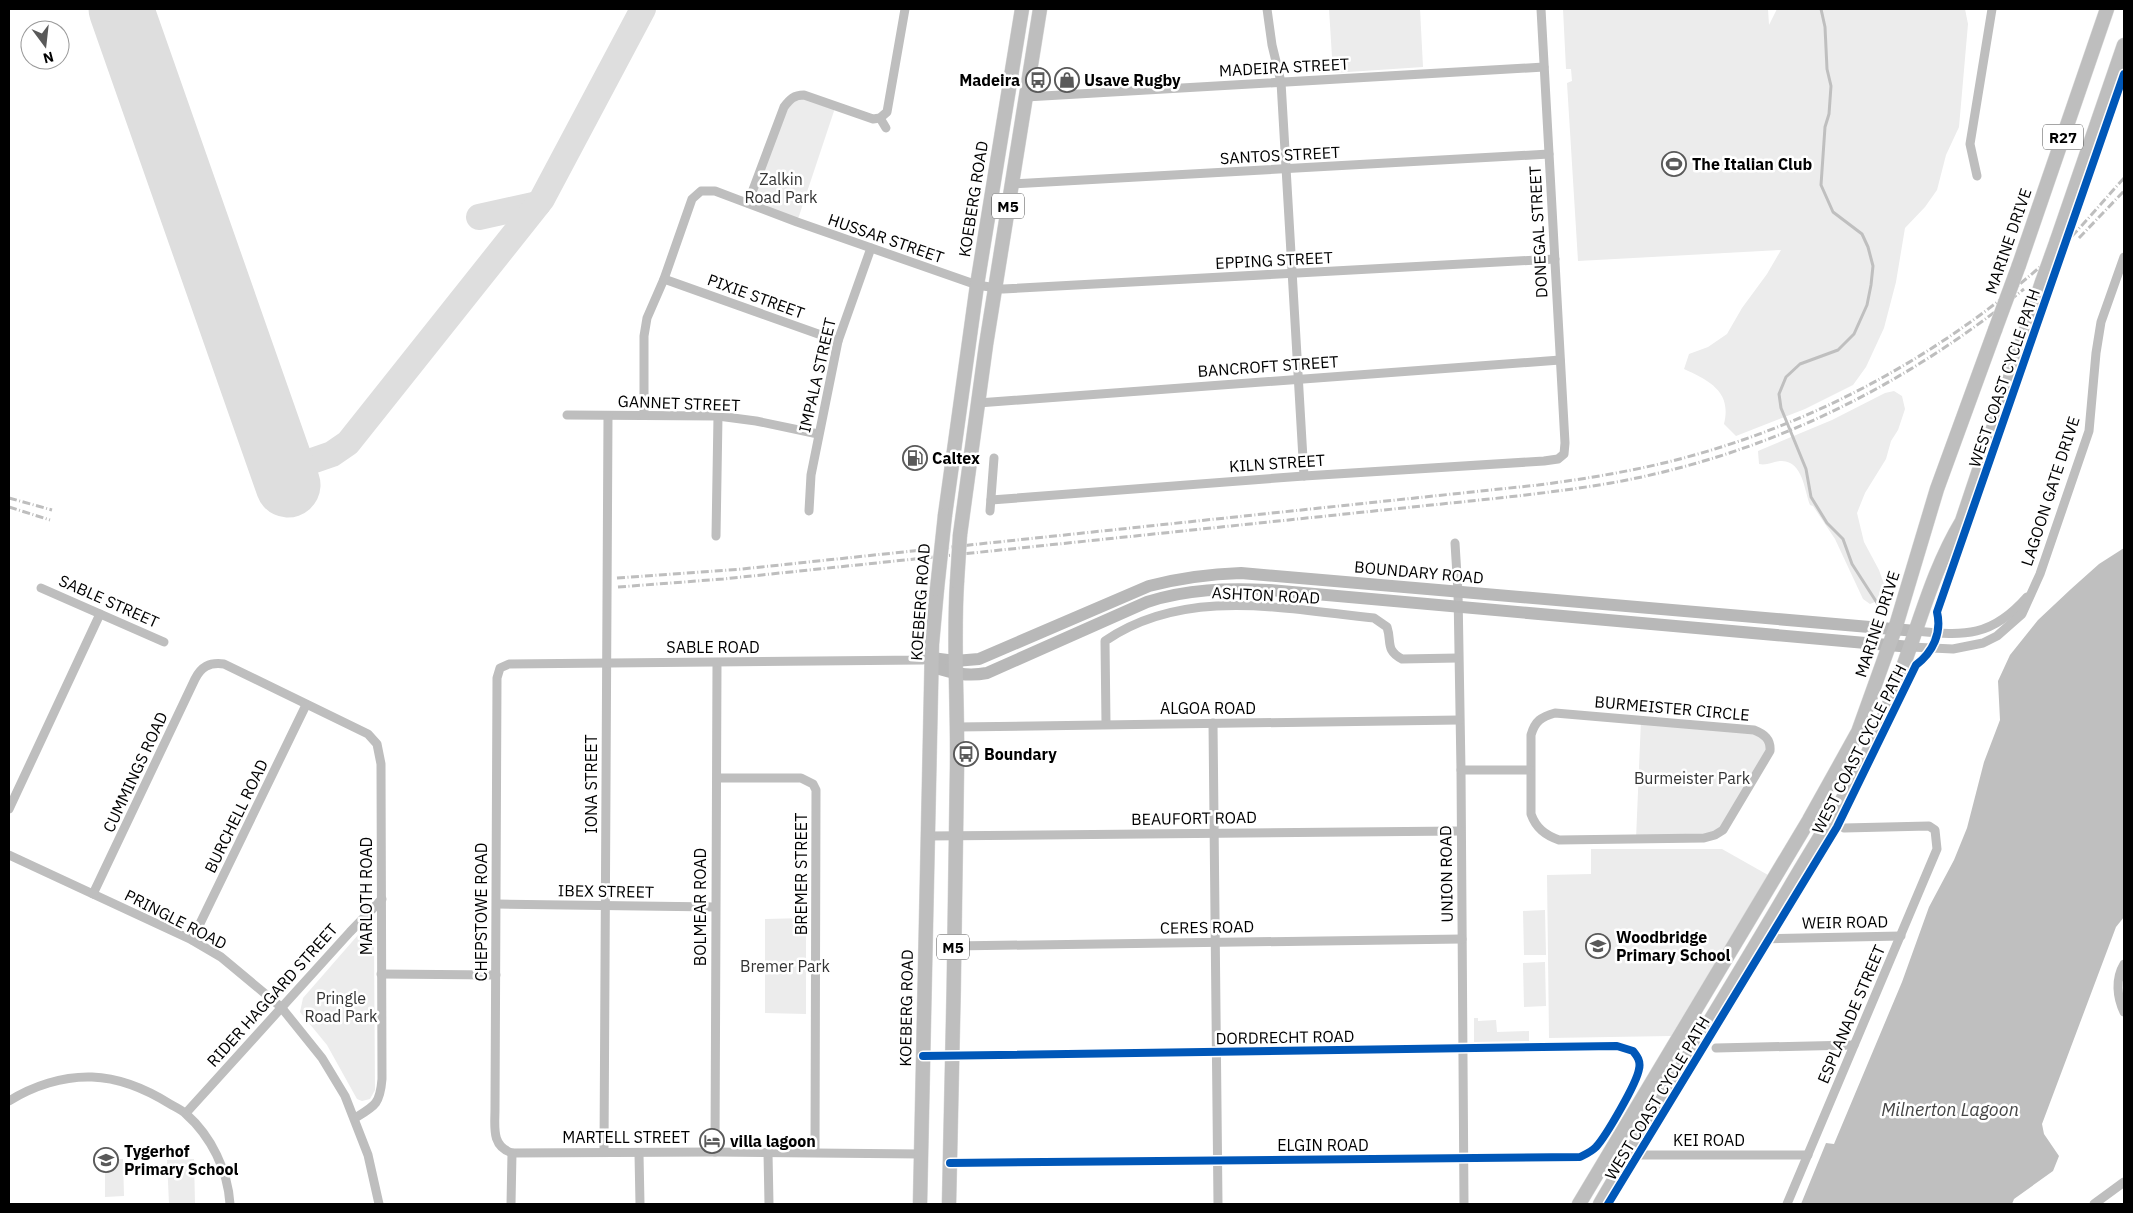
<svg xmlns="http://www.w3.org/2000/svg" width="2133" height="1213" font-family="'IBM Plex Sans',sans-serif">
	<style>
		.green { fill: #ececec }
		.water { fill: #bfbfbf }
		.lines { fill: none; stroke-linecap: round; stroke-linejoin: round }
		.stream { stroke: #bfbfbf; stroke-width: 3 }
		.taxiway { stroke: #dedede; stroke-width: 26 }
		.runway { stroke: #dedede; stroke-width: 65 }
		.primary-casing { stroke: #dbdbdb; stroke-width: 15 }
		.minor { stroke: #bebebe; stroke-width: 9 }
		.secondary { stroke: #b8b8b8; stroke-width: 12 }
		.primary { stroke: #bebebe; stroke-width: 14 }
		.rail { stroke: #bebebe; stroke-width: 3; stroke-dasharray: 8 2.5 1 2.5; stroke-linecap: butt }
		.primary-bridge-casing { stroke: #dbdbdb; stroke-width: 15; stroke-linecap: butt }
		.primary-bridge { stroke: #bebebe; stroke-width: 14 }
		.cycleway-casing { stroke: #fff; stroke-width: 11 }
		.cycleway { stroke: #0057b8; stroke-width: 8 }
		.labels { text-anchor: middle; dominant-baseline: central; stroke-width: 5; stroke-linejoin: round; paint-order: stroke }
		.shield { fill: #fff; stroke: #4c4c4c; stroke-width: 1 }
		.shield-label { font-size: 15px; font-weight: bold; fill: #000 }
		.street-label { font-size: 16px; fill: #000; stroke: #fff }
		.poi-label { font-size: 16px; font-weight: bold; fill: #000; stroke: #fff; text-anchor: start }
		.park-label { font-size: 16px; fill: #333; stroke: #fff }
		.water-label { font-size: 18px; font-style: italic; fill: #444; stroke: #fff }
	</style>
	<rect width="100%" height="100%" fill="#fff"/>
	<!-- green -->
	<g class="green">
		<polygon points="1329,9 1420,9 1423,67 1333,73"/>
		<path d="M 1563,9 L 1768,9 L 1769,25 L 1777,9 L 1965,9 L 1968,24 L 1959,127 L 1946,155 L 1937,190 L 1925,207 L 1905,228 L 1896,282 L 1884,328 L 1866,367 L 1853,385 L 1805,409 L 1736,436 L 1724,424 C 1732,392 1710,381 1684,369 L 1689,354 L 1708,347 L 1727,334 L 1742,308 L 1767,274 L 1781,250 L 1578,261 L 1567,83 L 1572,81 L 1571,69 L 1566,69 Z"/>
		<polygon points="798,96 835,108 797,222 748,203 782,105"/>
		<path d="M 1894,391 L 1902,396 L 1905,409 L 1898,430 L 1891,441 L 1886,459 L 1865,493 L 1857,513 L 1864,542 L 1879,570 L 1885,587 L 1884,595 L 1882,599 L 1870,604 L 1863,599 L 1835,539 L 1813,506 L 1810,505 C 1804,489 1803,462 1782,461 C 1774,461 1767,466 1759,464 L 1758,451 L 1832,420 L 1885,393 Z"/>
		<polygon points="1641,720 1754,730 1770,746 1715,835 1636,839"/>
		<polygon points="1591,849 1722,849 1768,875 1671,1036 1549,1038 1547,875 1591,874"/>
		<polygon points="1545,910 1546,955 1524,955 1523,911"/>
		<polygon points="806,918 806,1014 765,1013 765,919"/>
		<polygon points="358,935 374,940 375,1090 370,1099 362,1101 357,1099 327,1045 300,1012 303,998"/>
		<polygon points="1545,962 1546,1006 1524,1007 1523,963"/>
		<polygon points="1474,1018 1478,1018 1478,1021 1496,1020 1497,1032 1529,1031 1529,1041 1474,1042"/>
		<polygon points="105,1159 123,1159 124,1196 105,1197"/>
		<polygon points="194,1159 195,1204 169,1204 167,1160"/>
	</g>
	<!-- water -->
	<polygon class="water" points="2124,548 2124,917 2116,927 2042,1124 2044,1134 2059,1156 2053,1171 2014,1199 2012,1204 1801,1204 1826,1143 1834,1144 1902,982 1929,907 1954,860 1967,828 1984,762 2000,720 1998,681 2010,655 2038,620 2071,589 2099,564"/>
	<g class="lines">
		<!-- stream -->
		<polyline class="stream" points="1821,9 1825,27 1827,69 1831,86 1829,114 1825,127 1821,185 1833,212 1862,234 1868,247 1873,266 1871,285 1867,305 1854,334 1838,350 1800,364 1786,377 1779,394 1781,408 1806,469 1811,497 1827,523 1843,539 1852,564 1881,609"/>
		<!-- taxiway -->
		<g class="taxiway">
			<polyline points="479,217 538,204"/>
			<polyline points="283,471 332,454 348,443 531,213 542,199 643,9"/>
		</g>
		<!-- runway -->
		<polyline class="runway" points="121,9 288,485"/>
		<defs>
			<g id="primary">
				<polyline points="2057,240 2124,45"/>
				<polyline points="2019,265 2107,9"/>
				<polyline points="945,515 977,285 1022,9"/>
				<polyline points="960,535 986,345 1040,9"/>
				<polyline points="920,1204 932,644 937,589"/>
				<path d="M 949,1204 C 953,1059 955,913 957,768 C 958,706 953,644 957,582"/>
				<polyline points="1579,1204 1809,820 1858,732 1895,629 1937,489 1995,330"/>
				<path d="M 1600,1204 C 1662,1098 1728,993 1790,887 C 1815,844 1842,803 1865,759 C 1883,723 1897,685 1910,647 C 1925,604 1938,561 1962,521 L 2042,282"/>
			</g>
		</defs>
		<!-- primary casing -->
		<use href="#primary" class="primary-casing"/>
		<!-- minor -->
		<g class="minor">
			<polyline points="1267,9 1272,45 1281,82 1304,476"/>
			<polyline points="1026,97 1544,67"/>
			<polyline points="880,118 886,128"/>
			<polyline points="1977,176 1970,144 1992,9"/>
			<polyline points="1012,184 1549,154"/>
			<path d="M 748,203 L 784,107 C 790,99 794,95 804,95 L 873,119 L 880,118 L 887,112 L 905,9"/>
			<polyline points="664,279 838,341"/>
			<polyline points="978,403 1560,360"/>
			<polyline points="567,415 718,416 756,421 818,434"/>
			<polyline points="644,415 644,336 647,318 664,279 692,199 701,191 715,191 797,222 977,285 1003,289 1555,259"/>
			<polyline points="991,500 1304,476 1544,461 1558,459 1564,454 1565,443 1541,9"/>
			<polyline points="809,511 811,475 838,341 871,248"/>
			<polyline points="990,511 994,458"/>
			<polyline points="716,536 718,416"/>
			<polyline points="1455,543 1458,592 1461,770 1464,1204"/>
			<polyline points="41,588 164,642"/>
			<path d="M 1916,631 C 1965,636 1992,637 2027,597"/>
			<polyline points="1911,647 1953,649 1983,643 1997,636 2022,614 2040,574 2089,431 2096,353 2101,322 2124,257"/>
			<path d="M 1555,713 L 1754,730 C 1764,734 1771,739 1770,751 L 1723,830 L 1715,835 L 1704,838 L 1559,840 C 1545,835 1536,828 1531,814 L 1531,735 C 1535,721 1541,717 1555,713 Z"/>
			<polyline points="1213,723 1218,1204"/>
			<path d="M 1106,724 L 1105,641 C 1185,586 1285,609 1374,618 L 1387,627 C 1392,642 1385,650 1402,659 L 1458,658"/>
			<polyline points="957,727 1459,720"/>
			<polyline points="1461,770 1530,770"/>
			<polyline points="717,778 801,778 813,784 816,790 815,1152"/>
			<polyline points="9,809 100,614"/>
			<polyline points="928,836 1460,831"/>
			<polyline points="9,855 192,940 221,957 281,1007 322,1058 345,1096 368,1155 379,1204"/>
			<path d="M 93,894 L 195,679 C 201,667 209,662 224,664 L 368,734 L 377,744 L 381,764 L 382,1079 C 380,1104 375,1106 355,1118"/>
			<polyline points="497,904 715,907"/>
			<polyline points="1760,939 1901,936"/>
			<polyline points="192,940 306,705"/>
			<polyline points="953,946 1462,939"/>
			<path d="M 2124,964 C 2115,979 2117,997 2124,1012"/>
			<polyline points="381,974 496,975"/>
			<polyline points="1716,1048 1854,1045"/>
			<path d="M 923,1056 L 1617,1046 L 1633,1051 C 1637,1056 1641,1061 1639,1069 C 1637,1083 1606,1136 1596,1147 C 1591,1152 1586,1154 1580,1157 L 950,1163"/>
			<path d="M 9,1101 C 33,1086 63,1076 92,1077 C 121,1078 146,1089 170,1104 C 175,1107 182,1110 186,1114 C 211,1136 228,1171 230,1204"/>
			<polyline points="186,1113 350,932 382,899"/>
			<polyline points="1612,1150 1627,1155 1808,1155"/>
			<polyline points="604,1152 608,416"/>
			<polyline points="715,1152 717,663"/>
			<polyline points="768,1153 769,1204"/>
			<polyline points="639,1154 640,1204"/>
			<path d="M 921,1154 L 715,1152 L 512,1153 C 491,1146 495,1127 495,1109 L 497,678 L 500,668 L 509,664 L 922,660 L 932,658"/>
			<polyline points="511,1204 512,1153"/>
			<polyline points="1787,1204 1937,849 1935,830 1929,826 1844,828"/>
			<polyline points="2094,1204 2124,1182"/>
		</g>
		<!-- secondary -->
		<g class="secondary">
			<path d="M 932,658 L 955,661 L 979,659 L 1149,586 C 1180,578 1209,574 1241,573 L 1916,631"/>
			<path d="M 933,667 C 952,673 967,677 987,673 L 1147,602 C 1187,589 1227,588 1269,590 L 1911,647"/>
		</g>
		<!-- primary -->
		<use href="#primary" class="primary"/>
		<!-- rail -->
		<g class="rail">
			<polyline points="2079,238 2124,191"/>
			<polyline points="9,498 52,510"/>
			<polyline points="9,507 50,520"/>
			<path d="M 617,578 L 742,569 L 1538,485 C 1592,478 1646,469 1698,454 C 1824,418 1942,353 2041,266 C 2071,240 2097,208 2124,178"/>
			<path d="M 618,587 L 723,579 L 1422,506 C 1489,499 1556,493 1622,481 C 1772,452 1906,385 2024,289"/>
		</g>
		<defs>
			<g id="primary-bridge">
				<polyline points="2042,282 2057,240"/>
				<polyline points="1995,330 2019,265"/>
				<polyline points="957,582 960,535"/>
				<polyline points="937,589 945,515"/>
			</g>
		</defs>
		<!-- primary-bridge casing -->
		<use href="#primary-bridge" class="primary-bridge-casing"/>
		<!-- primary-bridge -->
		<use href="#primary-bridge" class="primary-bridge"/>
		<defs>
			<g id="cycleway">
				<path d="M 923,1056 L 1617,1046 L 1633,1051 C 1637,1056 1641,1061 1639,1069 C 1637,1083 1606,1136 1596,1147 C 1591,1152 1586,1154 1580,1157 L 950,1163"/>
				<path d="M 1608,1204 L 1837,827 L 1916,665 C 1933,652 1942,633 1937,612 L 2124,74"/>
			</g>
		</defs>
		<!-- cycleway casing -->
		<use href="#cycleway" class="cycleway-casing"/>
		<!-- cycleway -->
		<use href="#cycleway" class="cycleway"/>
	</g>
	<!-- icons -->
	<defs>
		<symbol id="bus-ring" viewBox="-11 -11 22 22"><circle r="9.5" fill="#fff" stroke="#595959" stroke-width="1.5"/><path d="M-5-6H5V4H4V6H2V4H-2V6H-4V4H-5ZM-3.5-4V0h7V-4ZM-3.5 1.2v1.5H-2V1.2ZM2 1.2v1.5H3.5V1.2Z" fill="#595959"/></symbol>
		<symbol id="shop-ring" viewBox="-11 -11 22 22"><circle r="9.5" fill="#fff" stroke="#595959" stroke-width="1.5"/><path d="M-5-2.5h2.3a2.7 3.5 0 0 1 5.4 0H5L5.5 6h-11ZM-1.5-2.5h3a1.5 2.3 0 0 0-3 0Z" fill="#595959"/></symbol>
		<symbol id="stadium-ring" viewBox="-11 -11 22 22"><circle r="9.5" fill="#fff" stroke="#595959" stroke-width="1.5"/><path d="M0-5a6.5 5 0 1 0 0 10a6.5 5 0 1 0 0-10ZM-3.5-1.8h7v3.6h-7Z" fill="#595959"/></symbol>
		<symbol id="fuel-ring" viewBox="-11 -11 22 22"><circle r="9.5" fill="#fff" stroke="#595959" stroke-width="1.5"/><path d="M-5.5-6h7V0h2V4h1.3V-2.5L3-4.5l.8-.8L6-3V5H2.5V1h-1V6h-7ZM-4.2-4.7v3.2H.2V-4.7Z" fill="#595959"/></symbol>
		<symbol id="school-ring" viewBox="-11 -11 22 22"><circle r="9.5" fill="#fff" stroke="#595959" stroke-width="1.5"/><path d="M0-5L7-2L0 1L-7-2ZM-4 1L0 2.5L4 1V4Q0 6-4 4Z" fill="#595959"/></symbol>
		<symbol id="hotel-ring" viewBox="-11 -11 22 22"><circle r="9.5" fill="#fff" stroke="#595959" stroke-width="1.5"/><path d="M-6-4.5h1.5V1H6V5H4.5V3h-9V5H-6ZM-4 0a1.8 1.8 0 1 1 3.6 0ZM.5 0V-2.5h3Q6-2.5 6 0Z" fill="#595959"/></symbol>
	</defs>
	<g fill-rule="evenodd">
		<use href="#bus-ring" x="1024" y="66" width="28" height="28"/>
		<use href="#shop-ring" x="1053" y="66" width="28" height="28"/>
		<use href="#stadium-ring" x="1660" y="150" width="28" height="28"/>
		<use href="#fuel-ring" x="901" y="444" width="28" height="28"/>
		<use href="#bus-ring" x="952" y="740" width="28" height="28"/>
		<use href="#school-ring" x="1584" y="932" width="28" height="28"/>
		<use href="#hotel-ring" x="698" y="1127" width="28" height="28"/>
		<use href="#school-ring" x="92" y="1146" width="28" height="28"/>
	</g>
	<g class="labels">
		<!-- shield labels -->
		<g class="shield">
			<rect x="2043" y="124.5" width="40" height="25" rx="4"/>
			<rect x="992" y="193.5" width="32" height="25" rx="4"/>
			<rect x="937" y="934.5" width="32" height="25" rx="4"/>
		</g>
		<g class="shield-label">
			<text x="2063" y="137">R27</text>
			<text x="1008" y="206">M5</text>
			<text x="953" y="947">M5</text>
		</g>
		<!-- street labels -->
		<g class="street-label">
			<text transform="translate(1284 67) rotate(-3)">MADEIRA STREET</text>
			<text transform="translate(1280 155) rotate(-3)">SANTOS STREET</text>
			<text transform="translate(973 199) rotate(-81)">KOEBERG ROAD</text>
			<text transform="translate(1538 232) rotate(-93)">DONEGAL STREET</text>
			<text transform="translate(886 238) rotate(19)">HUSSAR STREET</text>
			<text transform="translate(2008 241) rotate(-71)">MARINE DRIVE</text>
			<text transform="translate(1274 260) rotate(-3)">EPPING STREET</text>
			<text transform="translate(756 296) rotate(20)">PIXIE STREET</text>
			<text transform="translate(1268 366) rotate(-4)">BANCROFT STREET</text>
			<text transform="translate(817 375) rotate(-77)">IMPALA STREET</text>
			<text transform="translate(2004 378) rotate(-71)">WEST COAST CYCLE PATH</text>
			<text transform="translate(679 403) rotate(2)">GANNET STREET</text>
			<text transform="translate(1277 463) rotate(-4)">KILN STREET</text>
			<text transform="translate(2050 491) rotate(-72)">LAGOON GATE DRIVE</text>
			<text transform="translate(1419 572) rotate(5)">BOUNDARY ROAD</text>
			<text transform="translate(1266 595) rotate(3)">ASHTON ROAD</text>
			<text transform="translate(109 601) rotate(24)">SABLE STREET</text>
			<text transform="translate(920 602) rotate(-86)">KOEBERG ROAD</text>
			<text transform="translate(1877 624) rotate(-72)">MARINE DRIVE</text>
			<text x="713" y="647">SABLE ROAD</text>
			<text x="1208" y="708">ALGOA ROAD</text>
			<text transform="translate(1672 708) rotate(5)">BURMEISTER CIRCLE</text>
			<text transform="translate(1859 749) rotate(-63)">WEST COAST CYCLE PATH</text>
			<text transform="translate(135 772) rotate(-65)">CUMMINGS ROAD</text>
			<text transform="translate(591 784) rotate(-90)">IONA STREET</text>
			<text transform="translate(236 816) rotate(-64)">BURCHELL ROAD</text>
			<text transform="translate(1194 818) rotate(-1)">BEAUFORT ROAD</text>
			<text transform="translate(801 874) rotate(-90)">BREMER STREET</text>
			<text transform="translate(1446 874) rotate(-91)">UNION ROAD</text>
			<text transform="translate(606 891) rotate(1)">IBEX STREET</text>
			<text transform="translate(366 896) rotate(-90)">MARLOTH ROAD</text>
			<text transform="translate(700 907) rotate(-90)">BOLMEAR ROAD</text>
			<text transform="translate(481 912) rotate(-90)">CHEPSTOWE ROAD</text>
			<text transform="translate(176 919) rotate(27)">PRINGLE ROAD</text>
			<text transform="translate(1845 922) rotate(-1)">WEIR ROAD</text>
			<text transform="translate(1207 927) rotate(-1)">CERES ROAD</text>
			<text transform="translate(272 995) rotate(-48)">RIDER HAGGARD STREET</text>
			<text transform="translate(906 1008) rotate(-89)">KOEBERG ROAD</text>
			<text transform="translate(1851 1014) rotate(-67)">ESPLANADE STREET</text>
			<text transform="translate(1285 1037) rotate(-1)">DORDRECHT ROAD</text>
			<text transform="translate(1657 1098) rotate(-59)">WEST COAST CYCLE PATH</text>
			<text x="626" y="1137">MARTELL STREET</text>
			<text x="1709" y="1140">KEI ROAD</text>
			<text x="1323" y="1145">ELGIN ROAD</text>
		</g>
		<!-- poi labels -->
		<g class="poi-label">
			<text x="1020" y="80" text-anchor="end">Madeira</text>
			<text x="1084" y="80">Usave Rugby</text>
			<text x="1692" y="164">The Italian Club</text>
			<text x="932" y="458">Caltex</text>
			<text x="984" y="754">Boundary</text>
			<text x="1616" y="937">Woodbridge<tspan x="1616" dy="18">Primary School</tspan></text>
			<text x="730" y="1141">villa lagoon</text>
			<text x="124" y="1151">Tygerhof<tspan x="124" dy="18">Primary School</tspan></text>
		</g>
		<!-- park labels -->
		<g class="park-label">
			<text x="781" y="179">Zalkin<tspan x="781" dy="18">Road Park</tspan></text>
			<text x="1692" y="778">Burmeister Park</text>
			<text x="785" y="966">Bremer Park</text>
			<text x="341" y="998">Pringle<tspan x="341" dy="18">Road Park</tspan></text>
		</g>
		<!-- water labels -->
		<g class="water-label">
			<text x="1950" y="1109">Milnerton Lagoon</text>
		</g>
	</g>
	<!-- border -->
	<rect width="2133" height="1213" fill="none" stroke="#000000" stroke-width="20"/>
	<!-- north arrow -->
	<g transform="translate(45 45) rotate(165)"><circle r="24" fill="#ffffff" stroke="#999999"/>
	<path d="M0-4L9 19L0 12L-9 19Z" fill="#595959"/>
	<text y="-8" font-size="14" font-weight="bold" text-anchor="middle" fill="#000000">N</text>
	</g>
</svg>
